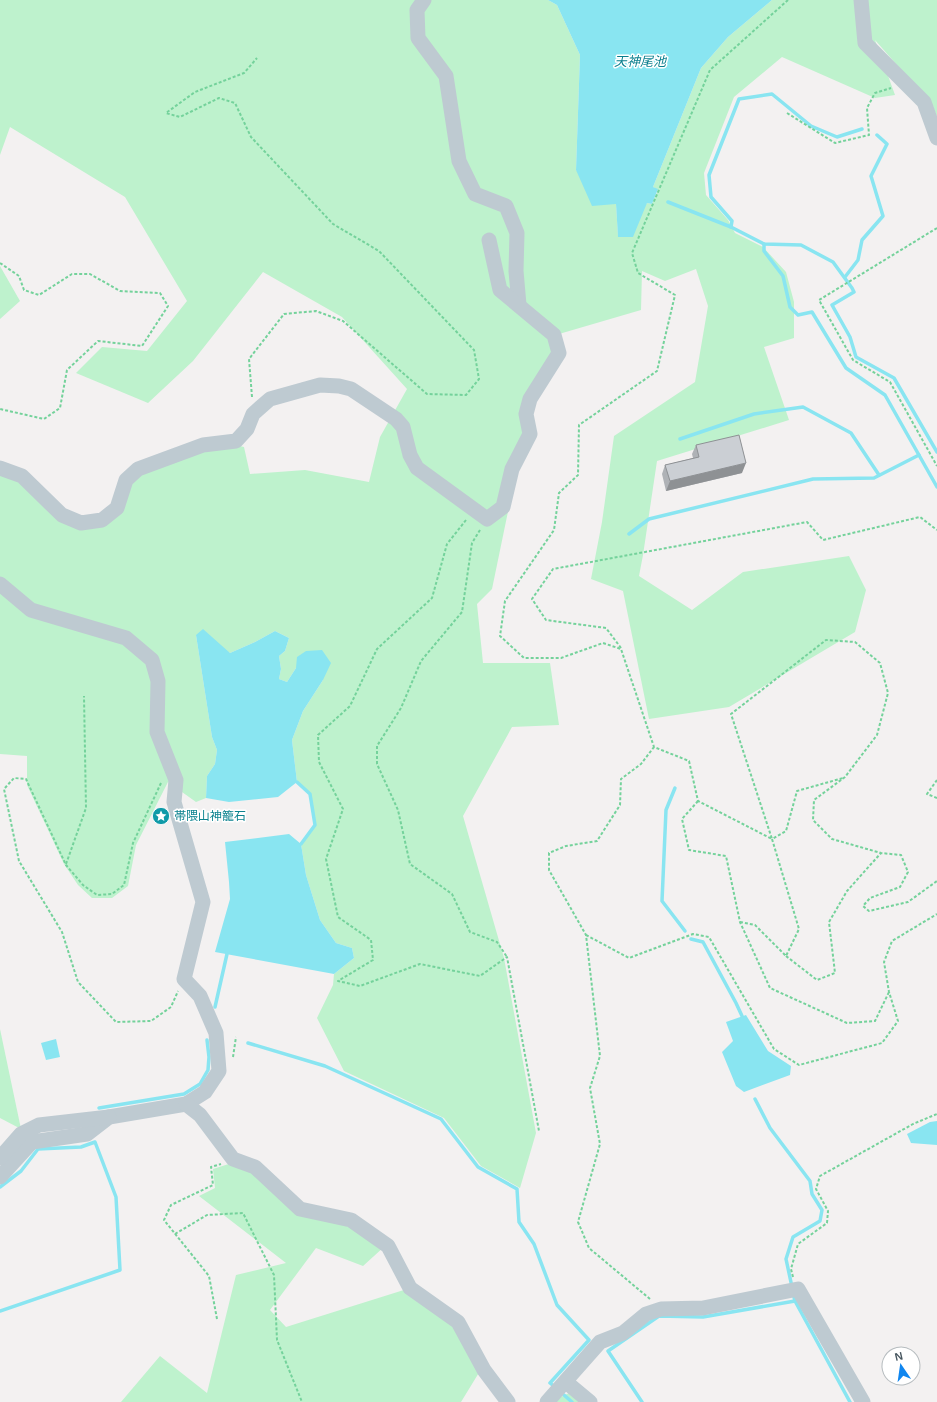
<svg xmlns="http://www.w3.org/2000/svg" width="937" height="1402" font-family="Arial,'Noto Sans JP',sans-serif">
	<style>
		.green { fill: #bef2cd }
		.water { fill: #89e5f1 }
		.lines { fill: none; stroke-linecap: round; stroke-linejoin: round }
		.stream { stroke: #89e5f1; stroke-width: 3.5 }
		.path { stroke: #74d29b; stroke-width: 2; stroke-dasharray: 3 2; stroke-linecap: butt }
		.minor { stroke: #becad1; stroke-width: 15 }
		.wall { fill: #afb2b6 }
		.shaded-wall { fill: #8e9194 }
		.building { fill: #cbcfd4; stroke: #8e9194 }
		.labels { text-anchor: middle; dominant-baseline: central; stroke-width: 3; stroke-linejoin: round; paint-order: stroke }
		.culture-label { font-size: 12px; fill: #0d838f; stroke: #fff; text-anchor: start }
		.water-label { font-size: 13px; font-style: italic; fill: #087e8d; stroke: #fff }
	</style>
	<rect width="100%" height="100%" fill="#f3f1f1"/>
	<!-- green -->
	<g class="green">
		<polygon points="0,0 548,0 557,5 580,55 576,170 616,204 618,236 647,203 652,204 658,190 653,187 701,68 728,37 772,0 937,0 937,117 933,106 875,40 895,95 875,98 782,57 734,97 704,173 706,195 728,220 735,233 763,247 786,272 794,302 794,338 764,347 789,420 657,461 643,555 639,576 692,610 743,572 849,556 866,590 855,632 729,707 649,719 623,591 591,579 602,522 614,436 695,382 708,306 696,269 665,281 642,271 641,310 559,334 530,413 517,468 492,589 477,604 483,663 550,663 559,725 512,727 463,816 504,958 536,1133 520,1188 481,1166 444,1118 344,1071 317,1018 333,985 334,974 354,958 352,948 336,943 320,920 306,875 301,844 315,825 310,794 297,782 292,740 303,711 323,680 296,668 287,682 279,679 281,669 279,656 285,651 289,638 275,631 255,642 230,653 196,635 212,737 217,750 215,764 207,776 206,798 196,802 168,782 136,845 128,886 112,898 92,898 78,885 64,864 27,785 27,756 0,754 0,465 62,511 80,519 99,516 113,505 124,476 206,438 244,447 250,474 305,470 369,482 380,437 407,389 342,317 263,272 193,361 148,403 76,373 102,347 147,351 187,301 125,197 10,127 0,155"/>
		<polygon points="0,266 20,301 0,319"/>
		<polygon points="0,1029 21,1129 0,1118"/>
		<polygon points="235,1162 253,1170 297,1209 347,1221 385,1246 363,1266 316,1248 270,1310 286,1327 407,1289 455,1323 480,1371 461,1402 121,1402 160,1356 207,1393 236,1275 286,1263 199,1196 215,1188 213,1169"/>
		<polygon points="569,1393 581,1402 551,1402"/>
	</g>
	<!-- water -->
	<g class="water">
		<polygon points="548,0 772,0 728,37 701,68 653,187 658,189 652,204 647,203 633,237 618,237 616,204 592,206 576,170 580,55 557,5"/>
		<polygon points="203,629 230,653 255,642 275,631 289,638 285,651 279,656 281,669 279,679 287,682 296,668 297,657 306,651 322,650 331,663 323,680 303,711 292,740 297,782 278,797 229,802 206,798 207,776 215,764 217,750 212,737 196,635"/>
		<polygon points="289,834 301,844 306,875 320,920 336,943 352,948 354,958 334,974 215,952 230,899 229,882 225,842"/>
		<polygon points="746,1015 768,1051 791,1066 790,1075 744,1092 736,1086 722,1052 733,1041 726,1022"/>
		<polygon points="56,1039 60,1057 46,1060 41,1043"/>
		<polygon points="937,1121 937,1145 911,1143 907,1134 930,1122"/>
	</g>
	<g class="lines">
		<!-- stream -->
		<g class="stream">
			<polyline points="668,202 731,227 764,244 801,245 833,262 852,288 854,292 832,305 850,337 856,357 894,378 937,452"/>
			<polyline points="731,227 732,221 711,197 709,175 739,99 772,94 811,126 837,137 862,129"/>
			<polyline points="764,244 764,251 783,276 790,307 798,315 812,312 846,368 885,395 937,487"/>
			<polyline points="845,277 858,260 862,240 883,216 871,176 887,144 877,135"/>
			<polyline points="680,439 754,414 803,407 851,433 879,475"/>
			<polyline points="629,534 649,519 813,479 874,478 919,455"/>
			<polyline points="297,782 310,794 315,825 301,844"/>
			<polyline points="675,788 666,810 662,901 685,931"/>
			<polyline points="691,939 703,942 736,1003 742,1016"/>
			<polyline points="215,1007 227,954"/>
			<polyline points="248,1043 325,1066 441,1119 478,1167 517,1189 519,1222 534,1244 557,1305 589,1340 550,1383 555,1387"/>
			<polyline points="755,1099 770,1128 810,1181 812,1194 822,1210 820,1221 793,1237 786,1259 792,1287"/>
			<polyline points="99,1108 184,1094 200,1084 208,1070 209,1057 207,1040"/>
			<polyline points="0,1187 21,1171 38,1149 81,1147 95,1142 116,1197 120,1270 0,1311"/>
			<polyline points="793,1293 795,1301 850,1402"/>
			<polyline points="564,1395 572,1402"/>
			<polyline points="642,1402 608,1351 659,1316 703,1317 795,1301"/>
		</g>
		<!-- path -->
		<g class="path">
			<polyline points="788,0 710,70 632,253 638,273 675,295 657,371 579,425 578,475 559,493 554,530 505,601 500,636 524,658 561,658 603,643 621,649 654,747 689,761 698,801 772,839 731,714 826,640 855,642 880,663 888,693 877,735 845,777 814,800 813,820 832,839 881,853 901,855 908,872 900,887 870,898 863,906 869,911 908,902 937,881"/>
			<polyline points="787,113 835,143 869,135 867,108 875,93 891,88"/>
			<polyline points="937,228 819,300 853,360 890,382 937,466"/>
			<polyline points="0,263 19,276 24,290 39,295 72,274 90,274 120,291 160,293 168,306 142,346 98,341 67,370 60,408 44,419 0,409"/>
			<polyline points="252,397 249,359 284,314 316,311 343,321 427,394 466,395 479,379 474,350 379,251 333,224 251,137 235,103 219,98 180,117 166,113 195,92 244,73 257,58"/>
			<polyline points="466,520 447,544 432,598 377,649 350,706 318,735 319,762 343,809 326,859 338,917 371,940 373,960 338,981 360,986 420,964 480,976 507,957 539,1131"/>
			<polyline points="480,530 472,543 462,612 421,661 401,708 377,746 377,764 398,810 410,864 452,894 470,932 497,942 507,957"/>
			<polyline points="621,648 606,628 546,620 532,599 553,569 807,522 823,540 920,517 937,530"/>
			<polyline points="937,780 927,794 937,798"/>
			<polyline points="161,783 133,843 124,885 112,894 97,895 83,885 66,865 26,779 14,778 4,789 19,861 62,932 78,982 116,1022 151,1021 171,1007 178,991"/>
			<polyline points="698,801 682,819 689,850 726,856 740,922 770,988 847,1023 875,1021 889,992"/>
			<polyline points="66,864 86,808 84,696"/>
			<polyline points="740,922 755,925 786,956 799,929 772,839 786,831 797,791 843,778"/>
			<polyline points="586,935 629,958 693,934 709,937 774,1049 799,1065 882,1043 898,1021 889,992 884,962 892,941 937,914"/>
			<polyline points="786,956 817,980 835,973 829,922 847,891 881,853"/>
			<polyline points="233,1057 236,1037"/>
			<polyline points="175,1234 207,1215 243,1213 274,1275 277,1340 302,1402"/>
			<polyline points="793,1277 791,1269 798,1244 827,1223 828,1211 816,1189 820,1176 913,1124 937,1114"/>
			<polyline points="650,1299 589,1248 578,1222 600,1144 590,1088 600,1056 586,935 549,870 549,853 566,846 597,841 620,805 621,779 641,764 654,747"/>
			<polyline points="217,1319 209,1276 164,1220 171,1205 213,1185 211,1167 221,1164"/>
		</g>
		<!-- minor -->
		<g class="minor">
			<polyline points="424,0 417,10 418,38 446,76 459,161 475,194 506,206 517,233 516,271 519,305"/>
			<polyline points="861,0 865,43 924,102 937,138"/>
			<polyline points="0,468 22,476 62,515 81,523 102,520 117,508 126,480 138,469 203,445 236,441 247,429 253,414 270,399 320,385 339,386 351,389 396,419 403,427 410,455 417,468 487,519 503,507 512,469 530,434 526,414 530,399 559,353 554,335 500,290 489,240"/>
			<polyline points="0,584 31,610 126,638 152,660 158,681 157,732 176,780 174,802 203,902 184,979 200,996 216,1033 219,1071 205,1092 186,1104 109,1117 87,1134 32,1142 0,1177"/>
			<polyline points="186,1104 200,1115 233,1159 255,1167 300,1209 351,1220 388,1246 410,1288 458,1322 484,1370 508,1402"/>
			<polyline points="0,1158 21,1134 39,1125 109,1117"/>
			<polyline points="566,1382 590,1402"/>
			<polyline points="547,1402 600,1342 623,1333 646,1314 661,1309 703,1308 798,1289 863,1402"/>
		</g>
	</g>
	<!-- wall -->
	<polygon class="wall" points="696,445 742,473 666,491 662,474 665,465 693,458 692,454"/>
	<!-- shaded-wall -->
	<polygon class="shaded-wall" points="746,463 742,473 666,491 670,481"/>
	<!-- building -->
	<polygon class="building" points="739,435 746,463 670,481 665,465 699,457 696,445"/>
	<!-- icons -->
	<defs>
		<symbol id="sight-disc" viewBox="-11 -11 22 22"><circle r="9.5" fill="#0f9aa8" stroke="#fff"/><path d="M0-6L1.8-2.2L6-1.7L2.9 1.2L3.7 5.4L0 3.3L-3.7 5.4L-2.9 1.2L-6-1.7L-1.8-2.2Z" fill="#fff"/></symbol>
	</defs>
	<g fill-rule="evenodd">
		<use href="#sight-disc" x="151" y="806" width="20" height="20"/>
	</g>
	<g class="labels">
		<!-- culture labels -->
		<g class="culture-label">
			<text x="174" y="816">帯隈山神籠石</text>
		</g>
		<!-- water labels -->
		<g class="water-label">
			<text x="640" y="61">天神尾池</text>
		</g>
	</g>
	<!-- north arrow -->
	<g transform="translate(901 1366) rotate(347)"><circle r="19" fill="#ffffff" stroke="#b6bcbf"/>
	<path d="M0-3L7 15L0 10L-7 15Z" fill="#1086ef"/>
	<text y="-6" font-size="11" font-weight="bold" text-anchor="middle" fill="#485760">N</text>
	</g>
</svg>
